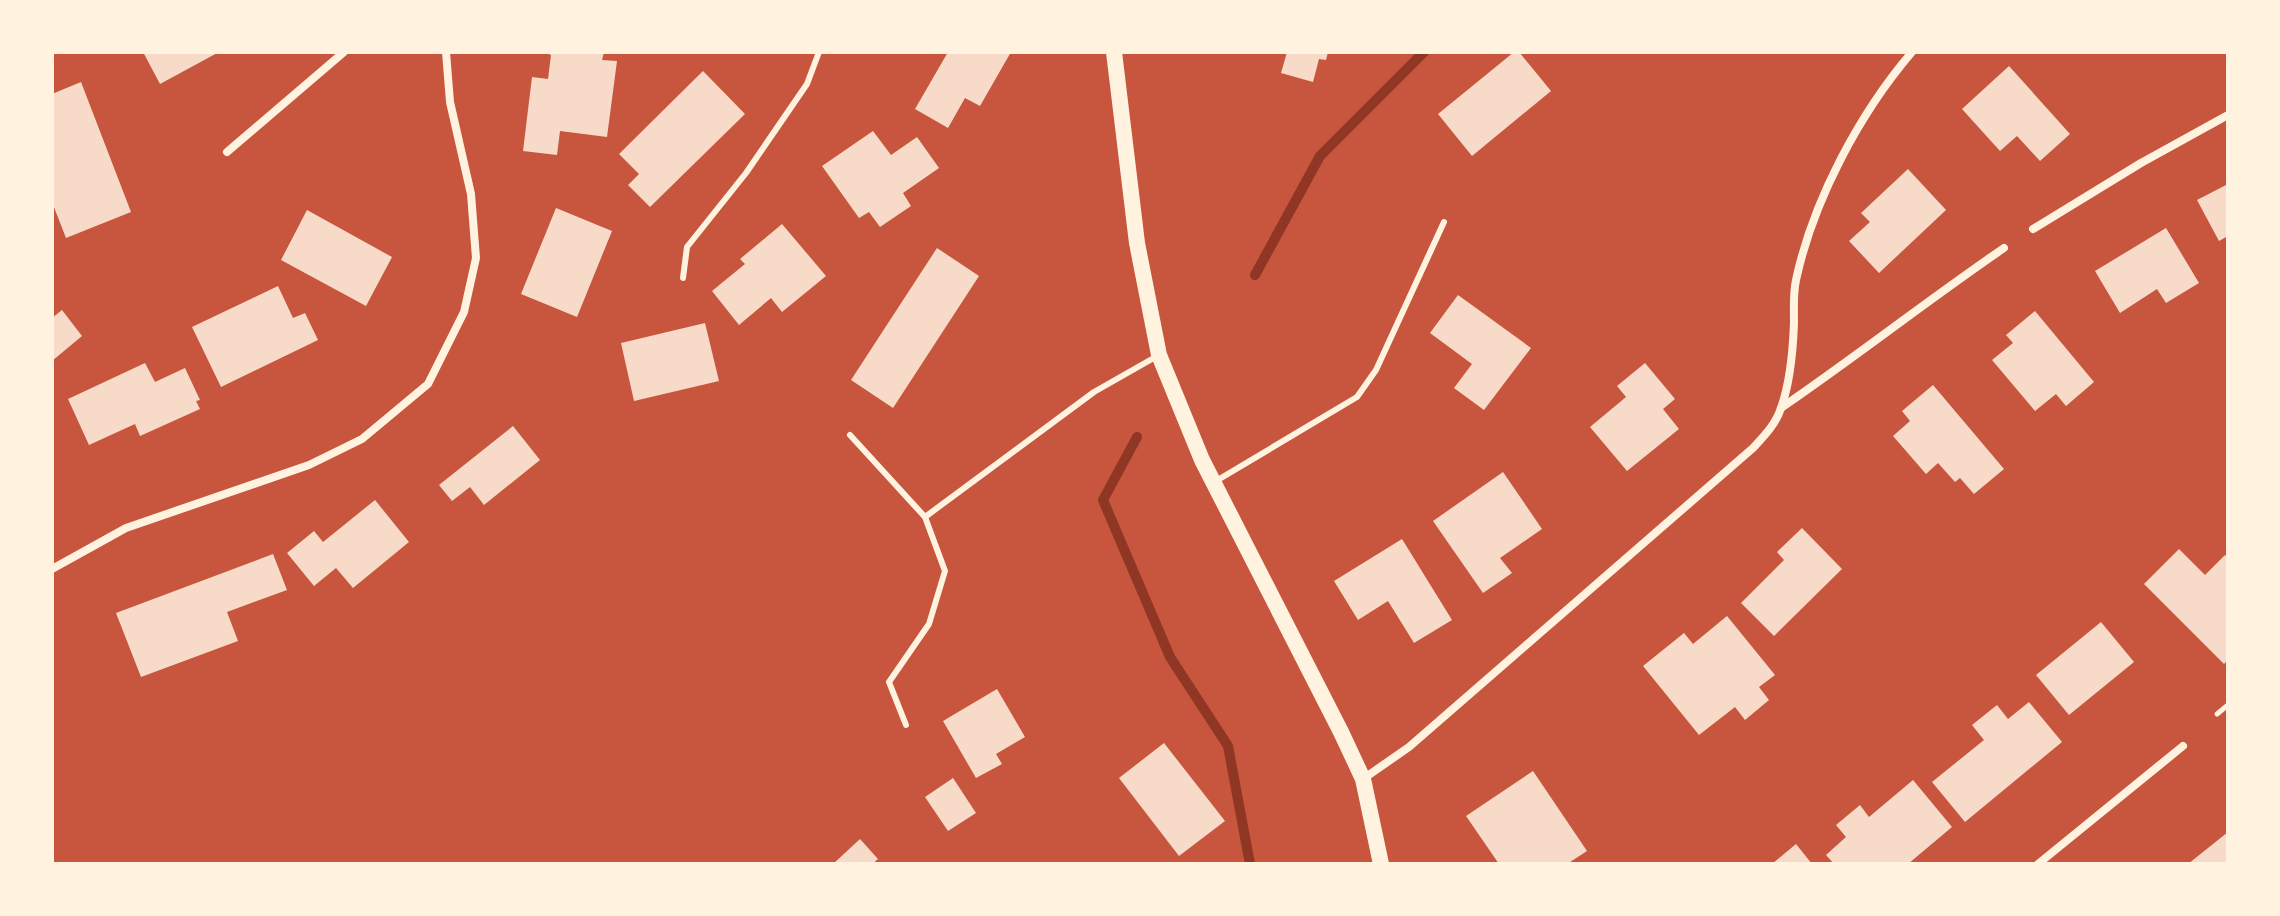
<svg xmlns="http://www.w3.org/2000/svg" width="2280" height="916" font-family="Figtree,sans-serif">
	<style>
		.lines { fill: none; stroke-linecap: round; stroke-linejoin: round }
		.stream { stroke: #8f3625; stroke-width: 10 }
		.building { fill: #f7dbc8 }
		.path { stroke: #fff3e0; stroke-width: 5 }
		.service { stroke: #fff3e0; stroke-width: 6 }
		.minor { stroke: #fff3e0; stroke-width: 8 }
		.secondary { stroke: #fff3e0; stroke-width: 16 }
	</style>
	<rect width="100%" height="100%" fill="#c8553d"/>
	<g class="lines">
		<!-- stream -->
		<g class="stream">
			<polyline points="1255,275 1320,156 1424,52"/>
			<polyline points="1137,437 1103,500 1170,657 1228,746 1250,864"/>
		</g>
	</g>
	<!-- building -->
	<g class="building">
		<polygon points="143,52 219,52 160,84"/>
		<polygon points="543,52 604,52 602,60 617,61 607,137 560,131 557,155 523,151 532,77 548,79 551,55"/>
		<polygon points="948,52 1011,52 980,106 965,98 948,128 915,109"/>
		<polygon points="1287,52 1328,52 1326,60 1319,59 1313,82 1281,73"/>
		<polygon points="1514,52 1519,52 1551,91 1472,156 1438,114"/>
		<polygon points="2009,66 2070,134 2040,161 2017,136 2000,151 1962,109"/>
		<polygon points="703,71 745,114 650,207 628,185 639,174 619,154"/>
		<polygon points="81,82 131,212 66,238 52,202 52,94"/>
		<polygon points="873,131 891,155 917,137 939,168 903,193 911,206 880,227 869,212 859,218 822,166"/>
		<polygon points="1908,169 1946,210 1879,273 1849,241 1870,222 1861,213"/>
		<polygon points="2228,184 2228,236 2219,241 2197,200"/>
		<polygon points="556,208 612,231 577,317 521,294"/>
		<polygon points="307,210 392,257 366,306 281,260"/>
		<polygon points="782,224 826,276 782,312 771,298 739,325 712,291 745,264 740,259"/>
		<polygon points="2166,228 2199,283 2166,303 2157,289 2120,313 2095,271"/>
		<polygon points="937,248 979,276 893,408 851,380"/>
		<polygon points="278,286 293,318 305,313 318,340 221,387 192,327"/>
		<polygon points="1458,295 1531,348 1484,410 1454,388 1472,364 1430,333"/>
		<polygon points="62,310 82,336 52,361 52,318"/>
		<polygon points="2035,311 2094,382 2066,406 2056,394 2035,411 1992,360 2013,343 2006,335"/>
		<polygon points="705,323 719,381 634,401 621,343"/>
		<polygon points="145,363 155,382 185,368 200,400 196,401 200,409 140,436 135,424 89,445 68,399"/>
		<polygon points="1645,363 1675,399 1663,409 1679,429 1627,471 1590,427 1626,397 1617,386"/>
		<polygon points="1933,385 2004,469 1974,494 1960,478 1955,482 1938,463 1926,474 1893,436 1910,421 1902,411"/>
		<polygon points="513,426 540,460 484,505 470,487 452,501 439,485"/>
		<polygon points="1503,472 1542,529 1500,558 1512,573 1483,593 1433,521"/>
		<polygon points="375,500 409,542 353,588 336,568 314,586 287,553 314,531 323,542"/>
		<polygon points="1802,528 1842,569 1774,636 1741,603 1784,560 1777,552"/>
		<polygon points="1402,539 1452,620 1414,643 1388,601 1358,620 1334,581"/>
		<polygon points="2179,549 2205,575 2225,555 2228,558 2228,660 2224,664 2144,584"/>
		<polygon points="273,554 287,590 227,612 238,641 141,677 116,613"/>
		<polygon points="1727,616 1775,675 1759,687 1769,700 1745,720 1735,707 1699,735 1643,666 1684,633 1693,644"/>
		<polygon points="2101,622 2134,662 2069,715 2036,675"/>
		<polygon points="997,689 1025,737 996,754 1002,764 976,778 943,721"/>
		<polygon points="2029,702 2062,742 1965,822 1932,782 1984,740 1972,725 1997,705 2008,719"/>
		<polygon points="1164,743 1225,821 1179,856 1119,778"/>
		<polygon points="1533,771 1587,851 1567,864 1499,864 1466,816"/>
		<polygon points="953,778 976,813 948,831 925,797"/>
		<polygon points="1913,780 1952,827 1908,864 1834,864 1826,855 1846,837 1836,825 1860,805 1869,817"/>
		<polygon points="2228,832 2228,864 2188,864"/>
		<polygon points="860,839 878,859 872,864 833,864"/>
		<polygon points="1796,844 1812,864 1772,864"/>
	</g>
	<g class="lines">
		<!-- path -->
		<polyline class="path" points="2217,714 2228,705"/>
		<!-- service -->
		<g class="service">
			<polyline points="683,278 687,247 746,173 807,84 819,52"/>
			<polyline points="850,435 925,517 945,571 929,624 889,682 906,725"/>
			<polyline points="1216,481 1357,397 1376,370 1444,222"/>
			<polyline points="925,517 1094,392 1159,355"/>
		</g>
		<!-- minor -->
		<g class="minor">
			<polyline points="227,152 344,52"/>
			<polyline points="2033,229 2141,163 2228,115"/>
			<path d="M 1781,408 C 1857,356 1928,300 2004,248"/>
			<polyline points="52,569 126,528 309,465 362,439 428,384 464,312 476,258 471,194 450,102 446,52"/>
			<path d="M 1363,779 L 1409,747 L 1753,448 C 1764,436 1776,424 1781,408 C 1790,383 1793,350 1794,323 C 1794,309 1793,294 1796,280 C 1813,201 1859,114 1912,52"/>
			<polyline points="2038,864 2183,746"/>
		</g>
		<!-- secondary -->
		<polyline class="secondary" points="1114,52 1137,243 1159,355 1202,460 1341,732 1363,779 1381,864"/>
	</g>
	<!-- border -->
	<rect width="2280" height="916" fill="none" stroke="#fff3e0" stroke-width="108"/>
</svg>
